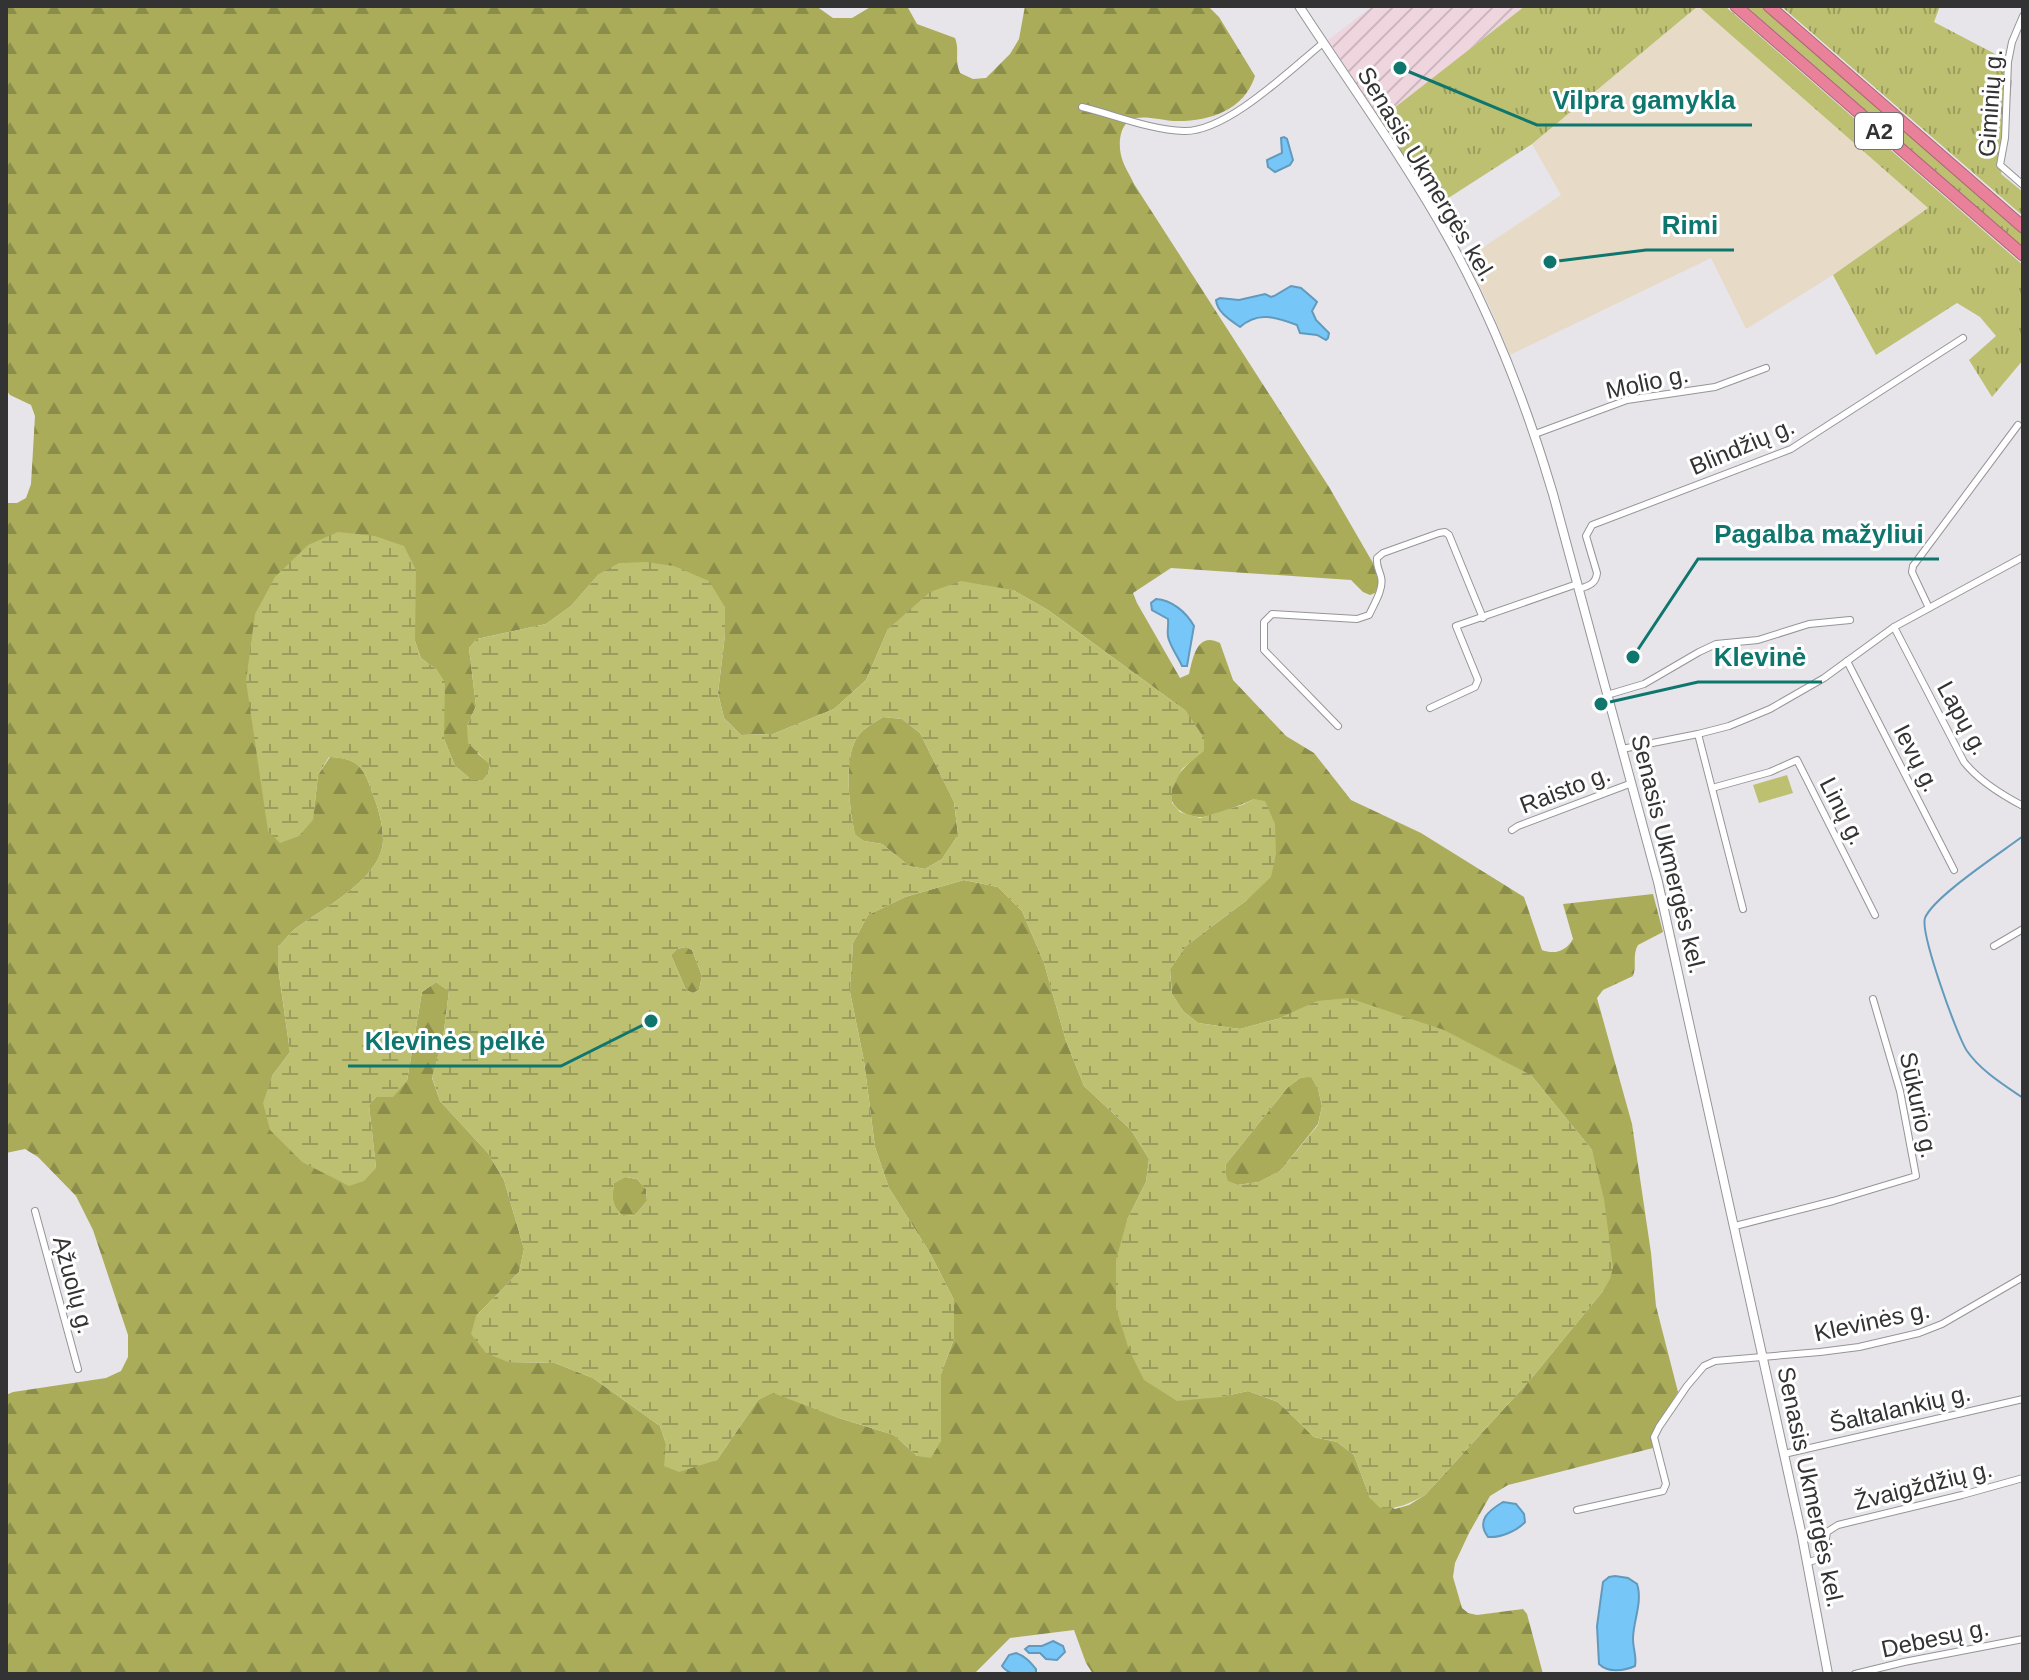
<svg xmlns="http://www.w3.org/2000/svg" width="2029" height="1680" font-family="Helvetica,sans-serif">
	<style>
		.commercial { fill: #e7dbc7 }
		.industrial { fill: url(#industrial-furrows) }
		.grass { fill: url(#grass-tufts) }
		.forest { fill: url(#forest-firs); fill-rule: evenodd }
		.wetland { fill: url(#wetland-marsh); fill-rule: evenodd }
		.green { fill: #bdc071 }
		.water { fill: #76c6f8; stroke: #629abd; stroke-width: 2 }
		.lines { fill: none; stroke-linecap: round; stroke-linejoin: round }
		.stream { stroke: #629abd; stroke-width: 2 }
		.street-casing { stroke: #959498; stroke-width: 8 }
		.secondary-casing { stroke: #959498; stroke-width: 10 }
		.highway-casing { stroke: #aa6676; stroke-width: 13 }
		.street { stroke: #fff; stroke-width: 6 }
		.secondary { stroke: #fff; stroke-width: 8 }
		.highway { stroke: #ea819a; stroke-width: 11 }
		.labels { text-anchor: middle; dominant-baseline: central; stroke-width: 6; stroke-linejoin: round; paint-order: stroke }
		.shield { fill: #fff; stroke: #707071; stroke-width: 2 }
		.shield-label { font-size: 22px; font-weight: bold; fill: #333334 }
		.street-label { font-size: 24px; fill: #333334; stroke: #fff }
		.leader { fill: none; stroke: #0f766e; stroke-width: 3 }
		.callout-dot { fill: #0f766e; stroke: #fff; stroke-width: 3 }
		.callout-label { font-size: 26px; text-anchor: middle; font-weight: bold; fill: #0f766e; stroke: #fff; stroke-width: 6; stroke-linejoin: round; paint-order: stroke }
	</style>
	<defs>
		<pattern id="industrial-furrows" width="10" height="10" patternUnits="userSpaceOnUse" patternTransform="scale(2)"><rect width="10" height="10" fill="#eed5de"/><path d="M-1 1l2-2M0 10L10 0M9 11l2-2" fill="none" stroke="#cdb7bf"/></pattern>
		<pattern id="grass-tufts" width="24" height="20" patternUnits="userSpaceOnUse" patternTransform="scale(2)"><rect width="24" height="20" fill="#bdc071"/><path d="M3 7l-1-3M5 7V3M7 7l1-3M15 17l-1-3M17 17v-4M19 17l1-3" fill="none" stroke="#9a9d5e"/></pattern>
		<pattern id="forest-firs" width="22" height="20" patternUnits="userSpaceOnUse" patternTransform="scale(2)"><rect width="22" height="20" fill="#aaac5a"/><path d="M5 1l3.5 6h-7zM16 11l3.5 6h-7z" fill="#8b8d4b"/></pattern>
		<pattern id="wetland-marsh" width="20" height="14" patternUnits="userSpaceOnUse" patternTransform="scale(2)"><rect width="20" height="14" fill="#bdc071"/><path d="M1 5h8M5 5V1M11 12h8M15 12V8" fill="none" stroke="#9a9d5e"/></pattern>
	</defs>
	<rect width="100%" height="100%" fill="#e7e5ea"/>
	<!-- commercial -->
	<polygon class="commercial" points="1698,6 1928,208 1833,275 1746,329 1711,258 1510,355 1490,307 1466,259 1561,195 1532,144"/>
	<!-- industrial -->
	<polygon class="industrial" points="1373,6 1525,6 1380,119 1328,40"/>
	<!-- grass -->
	<g class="grass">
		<polygon points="1525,6 1725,6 2023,265 2023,360 1992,397 1969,360 1996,336 1980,317 1957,303 1876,355 1833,275 1928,208 1698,6 1532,144 1436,206 1380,119"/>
		<polygon points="1746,6 1761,6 2023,234 2023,247"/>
		<polygon points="1781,6 1940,6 1934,22 1999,56 2012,81 2001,174 2023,192 2023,216"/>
	</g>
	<!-- forest -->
	<g class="forest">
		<path d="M 6,6 L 816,6 L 833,18 L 852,18 L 872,6 L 907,6 L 917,24 L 955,38 C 960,51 954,58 960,73 L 973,79 L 986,78 L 1010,54 L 1019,39 L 1025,6 L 1208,6 L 1219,17 L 1255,76 C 1244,111 1208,122 1174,121 C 1162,120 1147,116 1136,118 C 1120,121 1118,142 1121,155 C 1123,165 1130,175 1134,184 L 1329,487 L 1373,563 L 1379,583 L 1375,593 L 1370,595 L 1363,592 L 1351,580 L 1171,568 L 1133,593 L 1137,603 L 1180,678 L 1189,674 C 1193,658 1197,631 1220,643 L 1233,680 L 1286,736 L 1314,753 L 1351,800 L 1421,833 L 1524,897 L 1542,950 C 1555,955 1566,951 1573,939 L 1563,904 L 1653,894 L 1663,932 L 1638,945 C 1632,955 1637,966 1633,976 L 1603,990 L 1597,998 L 1632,1124 L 1651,1253 L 1656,1306 L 1678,1392 L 1651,1435 L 1653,1448 L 1508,1485 L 1490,1496 L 1469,1533 L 1455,1563 L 1453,1577 L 1462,1608 L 1468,1613 L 1477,1615 L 1523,1609 L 1527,1614 L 1543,1674 L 1093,1674 L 1086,1663 L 1074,1630 L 1010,1638 L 974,1674 L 6,1674 L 6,1395 L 13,1392 L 106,1378 L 121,1371 L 128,1357 L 128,1335 L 93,1230 L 76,1196 L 38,1157 L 25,1149 L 6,1153 L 6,503 L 17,503 L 26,498 L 31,484 L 35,416 L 31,405 L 10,395 L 6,390 ZM 338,532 L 415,641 L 421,658 L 437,670 L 444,716 L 444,739 L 455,766 L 472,780 L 483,780 L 488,774 L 490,764 L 478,754 L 467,726 L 476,706 L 469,648 L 477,639 L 546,624 L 571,606 L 599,574 L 725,635 L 718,693 L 724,718 L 741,735 L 773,734 L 834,709 L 866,680 L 888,629 L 1013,590 L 1048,610 L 1186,711 L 1204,750 C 1190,762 1158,787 1176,807 C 1181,813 1192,817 1199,817 C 1211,818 1243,804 1254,799 L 1247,900 L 1186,946 L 1170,969 L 1172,994 L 1183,1011 L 1198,1023 L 1240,1029 L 1277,1019 L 1531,1075 L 1592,1150 L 1603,1291 L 1530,1380 L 1425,1495 L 1409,1505 L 1395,1509 L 1370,1498 L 1354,1455 L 1337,1442 L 1314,1437 L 1278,1402 L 1248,1391 L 1221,1397 L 1127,1220 L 1146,1182 L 1149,1159 L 1131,1130 L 1084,1086 L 1066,1041 L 1044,963 L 1022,911 L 998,887 L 964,880 L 905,897 L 868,915 L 853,943 L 850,992 L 864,1061 L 875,1147 L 889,1188 L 930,1253 L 954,1300 L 954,1339 L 941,1374 L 941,1441 L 917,1456 L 894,1435 L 839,1418 L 773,1392 L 758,1400 L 717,1460 L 665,1466 L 666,1444 L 660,1426 L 593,1378 L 555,1363 L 508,1362 L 476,1316 L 519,1272 L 524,1249 L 504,1180 L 488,1153 L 440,1101 L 432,1078 L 443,1038 L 449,991 L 436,982 L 422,992 L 407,1081 L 376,1097 L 369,1105 L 376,1168 L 272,1076 L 290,1052 L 278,967 L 278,947 C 284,941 289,934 295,929 C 323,908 382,879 383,840 C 383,824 378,807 372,792 C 364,767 357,758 330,757 L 318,775 L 313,820 Z"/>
		<path d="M 883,717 L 902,719 L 920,733 L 954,802 L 958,835 L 942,859 L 925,869 L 909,866 L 882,844 L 864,841 L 855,835 C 850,809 842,759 858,736 C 864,728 875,722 883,717 Z"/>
		<polygon points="686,947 692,950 702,976 699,990 693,993 686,990 671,955 677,949"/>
		<polygon points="1311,1076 1318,1089 1322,1106 1318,1124 1280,1171 1259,1182 1237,1185 1227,1181 1225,1172 1226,1164 1288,1087 1300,1078"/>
		<path d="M 625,1177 L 637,1179 L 646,1189 L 647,1201 L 635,1215 L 623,1216 C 611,1205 612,1199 614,1183 Z"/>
	</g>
	<!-- wetland -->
	<path class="wetland" d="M 338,532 L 375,536 L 404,546 L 416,570 L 415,641 L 421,658 L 437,670 L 445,682 L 444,739 L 455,766 L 472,780 L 483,780 L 488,774 L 490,765 L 468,743 L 467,726 L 476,706 L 469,648 L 477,639 L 546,624 L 571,606 L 599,574 L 619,563 L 646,562 L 674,566 L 709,581 L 725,607 L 725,635 L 718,693 L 724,718 L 741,735 L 773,734 L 834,709 L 866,680 L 888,629 L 930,592 L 961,581 L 1013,590 L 1048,610 L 1186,711 L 1204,738 L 1204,751 L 1182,769 L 1172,789 L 1172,803 L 1180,812 L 1200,818 L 1242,805 L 1254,799 L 1265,801 L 1275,824 L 1276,854 L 1271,877 L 1247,900 L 1186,946 L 1170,969 L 1172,994 L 1183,1011 L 1198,1023 L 1240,1029 L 1277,1019 L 1317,1001 L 1349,998 L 1444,1030 L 1531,1075 L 1592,1150 L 1604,1199 L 1613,1268 L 1610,1279 L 1603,1291 L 1530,1380 L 1425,1495 C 1409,1504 1398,1509 1380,1508 L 1370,1498 L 1354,1455 L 1337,1442 L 1314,1437 L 1278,1402 L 1248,1391 L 1221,1397 L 1177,1401 L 1144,1380 L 1129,1350 L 1116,1308 L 1116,1260 L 1127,1220 L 1146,1182 L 1149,1159 L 1131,1130 L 1084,1086 L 1066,1041 L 1044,963 L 1022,911 L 998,887 L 964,880 L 905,897 L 868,915 L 853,943 L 850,992 L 864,1061 L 875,1147 L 889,1188 L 930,1253 L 954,1300 L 954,1339 L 941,1374 L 941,1441 L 931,1458 L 917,1456 L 894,1435 L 839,1418 L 773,1393 L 758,1400 L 717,1460 L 679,1472 L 664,1466 L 666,1444 L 660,1426 L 593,1378 L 555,1363 L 508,1362 L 486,1353 L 471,1334 L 476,1316 L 519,1272 L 524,1249 L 504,1180 L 488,1153 L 440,1101 L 432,1077 L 443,1038 L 449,991 L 436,982 L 422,992 L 407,1081 L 393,1097 L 376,1097 L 369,1105 L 376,1168 L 364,1181 L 349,1186 L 302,1162 L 270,1130 L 263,1103 L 272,1076 L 290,1052 L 278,967 L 278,947 C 284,941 289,934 295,929 C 323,908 382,879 383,840 C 383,824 378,807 372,792 C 364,767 357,758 329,757 L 318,775 L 313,820 L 299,836 L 280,843 L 268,831 L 246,681 L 255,614 L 275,577 L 308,545 ZM 883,717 L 902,719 L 920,733 L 954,802 L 958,835 L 942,859 L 925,869 L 909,866 L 882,844 L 864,841 L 855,834 C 850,809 842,759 858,736 C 864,728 875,722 883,717 ZM 686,947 L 692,950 L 702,976 L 699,990 L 693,993 L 686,990 L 671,955 L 677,949 ZM 1311,1077 L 1318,1089 L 1322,1106 L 1318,1125 L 1280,1171 L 1259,1182 L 1237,1185 L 1228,1181 L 1225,1172 L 1226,1164 L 1288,1087 L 1300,1078 ZM 626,1177 L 637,1179 L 646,1189 L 647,1201 L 635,1215 L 623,1216 C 612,1206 612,1198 614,1183 Z"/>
	<!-- green -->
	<polygon class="green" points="1787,775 1793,793 1759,803 1753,785"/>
	<!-- water -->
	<g class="water">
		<polygon points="1284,137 1287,139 1293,160 1290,165 1275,172 1268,167 1267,160 1282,153 1281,138"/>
		<path d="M 1291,286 L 1301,288 L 1315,300 L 1317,302 L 1312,311 L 1316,320 L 1329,333 L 1328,338 L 1326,340 L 1317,335 L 1300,333 L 1297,325 C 1275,317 1258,311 1240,327 C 1230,320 1217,312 1216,300 L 1220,298 L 1239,300 L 1265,294 L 1271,297 L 1274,296 Z"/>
		<path d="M 1156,599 C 1172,600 1186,612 1194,626 L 1187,666 L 1182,666 C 1178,657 1172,649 1169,640 C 1166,633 1169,627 1168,619 L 1152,610 L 1151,603 Z"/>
		<path d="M 1503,1502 L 1516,1504 L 1524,1514 L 1525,1522 C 1517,1531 1500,1538 1488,1537 C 1476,1521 1488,1511 1503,1502 Z"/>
		<path d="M 1615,1576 L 1628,1578 L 1637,1584 C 1643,1602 1633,1621 1633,1639 C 1633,1649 1637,1657 1635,1666 C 1624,1671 1608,1673 1599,1664 L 1597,1626 L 1603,1582 L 1609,1577 Z"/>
		<polygon points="1053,1641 1063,1646 1065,1652 1057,1660 1046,1659 1040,1653 1029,1653 1025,1649 1029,1646 1042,1646"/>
		<path d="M 1016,1653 C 1025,1656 1030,1662 1036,1669 L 1036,1674 C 1023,1674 1010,1677 1002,1666 L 1009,1655 Z"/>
	</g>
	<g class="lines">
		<!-- stream -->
		<path class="stream" d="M 2023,836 C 2002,852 1933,897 1925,918 C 1920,933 1957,1036 1967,1051 C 1981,1071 2004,1085 2023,1098"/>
		<defs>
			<g id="street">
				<polyline points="2023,16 2012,42 2008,62 2005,138 2000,165 2023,185"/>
				<path d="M 1082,107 C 1115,115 1150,130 1184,131 C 1227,132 1290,70 1323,43"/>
				<polyline points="1535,434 1627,400 1715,387 1766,368"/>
				<path d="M 1579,589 C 1588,586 1596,584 1597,573 L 1586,536 L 1592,525 L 1791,449 L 1963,338"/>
				<polyline points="1929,608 1912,572 1913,566 2018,425"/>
				<path d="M 1894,627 L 1964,762 C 1979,781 2002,795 2023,806"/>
				<polyline points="1847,661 1954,870"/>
				<polyline points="1607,695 1644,684 1699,652 1716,644 1758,640 1809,624 1850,620"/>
				<polyline points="1430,708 1475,687 1478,680 1456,626 1577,584"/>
				<path d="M 1338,726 L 1264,650 L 1264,622 L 1272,614 L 1357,619 L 1369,615 C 1374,604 1384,589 1381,577 C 1379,569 1376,566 1377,558 L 1383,553 L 1439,533 L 1445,532 L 1449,535 L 1483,618"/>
				<polyline points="1698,734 1743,909"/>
				<polyline points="1622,749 1698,734 1729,726 1770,709 1824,678 1894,627 2023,557"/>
				<polyline points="1712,788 1770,772 1797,760 1875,915"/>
				<polyline points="1512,830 1518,826 1632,783"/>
				<polyline points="1994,946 2023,929"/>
				<polyline points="35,1211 78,1369"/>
				<polyline points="1735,1226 1833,1201 1916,1176 1900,1091 1873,999"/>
				<polyline points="1784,1454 2023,1399"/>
				<polyline points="1577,1510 1663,1491 1666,1484 1654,1437 1659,1427 1687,1386 1704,1366 1715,1361 1820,1352 1859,1347 1919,1333 1942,1324 2023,1277"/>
				<polyline points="1808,1562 1823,1558 1827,1532 1838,1525 1962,1495 2023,1478"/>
				<polyline points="1855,1674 1904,1662 2023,1639"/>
			</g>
			<path id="secondary" d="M 1299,6 C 1350,84 1405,160 1450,241 C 1494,321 1527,406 1553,494 L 1658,882 L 1802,1536 L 1828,1674"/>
			<g id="highway">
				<polyline points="1736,6 2023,255"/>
				<polyline points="1769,6 2023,227"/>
			</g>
		</defs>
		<!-- street casing -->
		<use href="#street" class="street-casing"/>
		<!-- secondary casing -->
		<use href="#secondary" class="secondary-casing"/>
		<!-- highway casing -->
		<use href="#highway" class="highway-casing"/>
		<!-- street -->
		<use href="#street" class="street"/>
		<!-- secondary -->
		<use href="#secondary" class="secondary"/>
		<!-- highway -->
		<use href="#highway" class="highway"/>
	</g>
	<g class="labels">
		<!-- shield labels -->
		<rect class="shield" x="1855" y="113" width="48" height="36" rx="6"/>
		<g class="shield-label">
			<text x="1879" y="131">A2</text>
		</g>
		<!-- street labels -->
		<g class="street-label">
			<text transform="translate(1990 103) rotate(-86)">Giminių g.</text>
			<text transform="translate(1427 174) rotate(59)">Senasis Ukmergės kel.</text>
			<text transform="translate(1647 382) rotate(-12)">Molio g.</text>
			<text transform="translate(1742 446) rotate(-23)">Blindžių g.</text>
			<text transform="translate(1963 718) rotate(61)">Lapų g.</text>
			<text transform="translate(1917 758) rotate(63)">Ievų g.</text>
			<text transform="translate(1565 789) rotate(-21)">Raisto g.</text>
			<text transform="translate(1843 811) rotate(63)">Linų g.</text>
			<text transform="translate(1669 854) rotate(76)">Senasis Ukmergės kel.</text>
			<text transform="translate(1919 1105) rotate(78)">Sūkurio g.</text>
			<text transform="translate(74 1285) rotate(75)">Ąžuolų g.</text>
			<text transform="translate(1872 1321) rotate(-12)">Klevinės g.</text>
			<text transform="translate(1900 1408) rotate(-13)">Šaltalankių g.</text>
			<text transform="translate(1923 1485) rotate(-14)">Žvaigždžių g.</text>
			<text transform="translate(1811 1487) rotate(78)">Senasis Ukmergės kel.</text>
			<text transform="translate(1935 1638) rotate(-12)">Debesų g.</text>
		</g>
	</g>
	<!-- callouts -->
	<path class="leader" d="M1400 68L1537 125H1752M1550 262L1646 250H1734M1633 657L1698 559H1939M1601 704L1698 682H1822M651 1021L561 1066H348"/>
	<g class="callout-dot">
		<circle cx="1400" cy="68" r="8"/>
		<circle cx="1550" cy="262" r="8"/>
		<circle cx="1633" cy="657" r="8"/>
		<circle cx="1601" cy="704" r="8"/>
		<circle cx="651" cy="1021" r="8"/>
	</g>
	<g class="callout-label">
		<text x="1644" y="109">Vilpra gamykla</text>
		<text x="1690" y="234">Rimi</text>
		<text x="1819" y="543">Pagalba mažyliui</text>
		<text x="1760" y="666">Klevinė</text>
		<text x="455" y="1050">Klevinės pelkė</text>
	</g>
	<!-- border -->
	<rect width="2029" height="1680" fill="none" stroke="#333334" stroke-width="16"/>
</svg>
